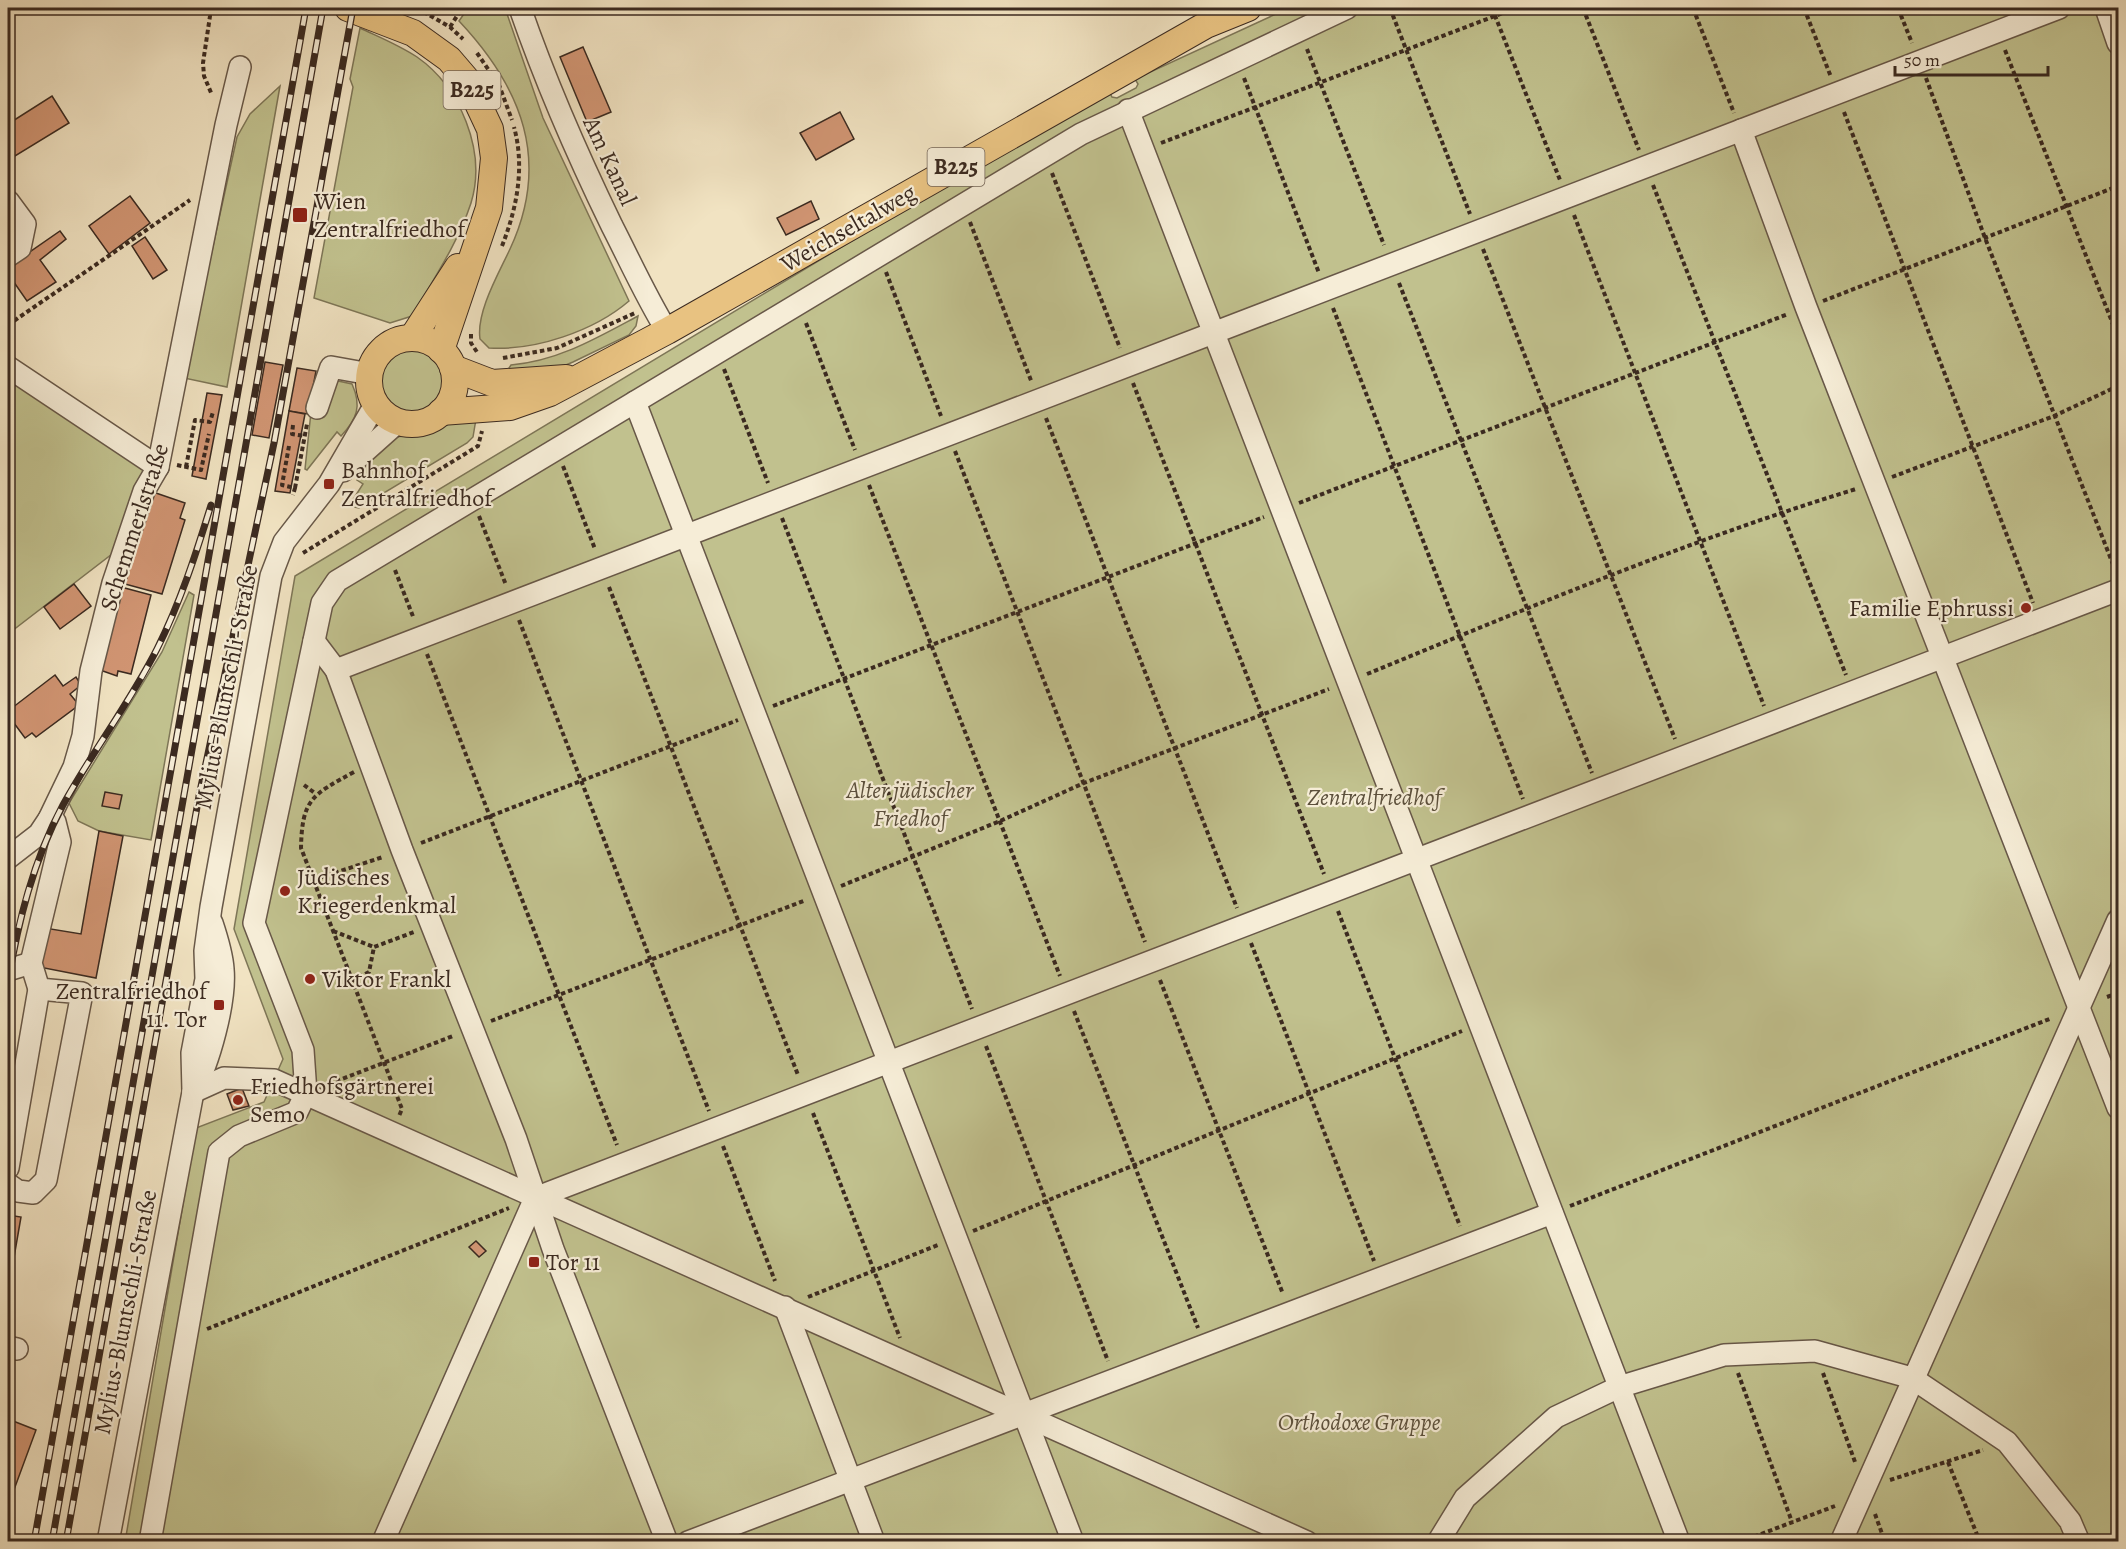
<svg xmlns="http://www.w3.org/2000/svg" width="2126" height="1549" font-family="Alegreya,serif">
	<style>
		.green { fill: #c1c18e; stroke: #7e7657; stroke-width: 1.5 }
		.building { fill: #d19573; stroke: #3b2a20; stroke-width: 1.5 }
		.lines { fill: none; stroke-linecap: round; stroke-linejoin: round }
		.minor-casing { stroke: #685848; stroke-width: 24 }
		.major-casing { stroke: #3b2a20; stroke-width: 28 }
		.path { stroke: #3b2a20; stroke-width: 4; stroke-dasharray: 4.5 3; stroke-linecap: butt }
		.minor { stroke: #f6edd7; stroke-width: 21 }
		.major { stroke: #e8c281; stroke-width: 26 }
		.rail-casing { stroke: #3b2a20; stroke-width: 7 }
		.rail { stroke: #f6edd7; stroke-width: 4.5; stroke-dasharray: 14; stroke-linecap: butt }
		.poi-dot { fill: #8f2418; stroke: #f6edd7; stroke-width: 2 }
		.labels { text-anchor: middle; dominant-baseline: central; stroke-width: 4.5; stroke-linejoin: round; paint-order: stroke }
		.shield { fill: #f6edd7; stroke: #736457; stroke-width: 1.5 }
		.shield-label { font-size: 22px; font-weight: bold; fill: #3b2a20 }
		.street-label { font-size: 24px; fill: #3b2a20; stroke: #f6edd7 }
		.poi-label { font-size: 24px; fill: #3b2a20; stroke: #f6edd7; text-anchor: start }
		.park-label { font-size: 24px; font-style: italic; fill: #5c503c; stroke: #f6edd7 }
	</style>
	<rect width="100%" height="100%" fill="#f1e3c2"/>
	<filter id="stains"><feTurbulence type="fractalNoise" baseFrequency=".00333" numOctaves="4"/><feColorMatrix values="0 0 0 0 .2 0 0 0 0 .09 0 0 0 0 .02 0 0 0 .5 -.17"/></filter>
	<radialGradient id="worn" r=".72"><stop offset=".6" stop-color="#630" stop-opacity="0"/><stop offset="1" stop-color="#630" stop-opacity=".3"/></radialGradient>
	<!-- green -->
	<g class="green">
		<path d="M 468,8 L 505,8 L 543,118 L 629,301 C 594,331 535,351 489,348 L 480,339 C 476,312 499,273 510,249 C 551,161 522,88 459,21 Z"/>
		<polygon points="1289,8 2118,8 2118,1541 125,1542 196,1128 264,1102 283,1059 234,929 295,576 1031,133 1109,91 1112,97 1117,98 1136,88 1138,84 1135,79"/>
		<path d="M 360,28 C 379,37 399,45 417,57 C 460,87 487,151 471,203 C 458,243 433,280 412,316 L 390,323 L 314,298 L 353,87 L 350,79 Z"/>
		<polygon points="280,86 227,387 184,378 237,137 250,114"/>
		<path d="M 638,316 L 636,326 L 629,335 L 573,362 L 554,370 L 505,374 L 511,365 C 558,361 597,338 638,316 Z"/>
		<circle cx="410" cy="380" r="33"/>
		<polygon points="8,373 158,467 125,544 8,634"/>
		<path d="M 338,381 L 352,384 C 362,406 357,419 341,436 L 337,432 L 307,470 L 305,469 L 311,412 Z"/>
		<polygon points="476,419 473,437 467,443 359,508 349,506 363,484 357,480 369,461 396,437 426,433 450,423"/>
		<polygon points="189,592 194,595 151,840 99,831 78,821 69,803 162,652"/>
	</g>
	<!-- building -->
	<g class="building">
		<polygon points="583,47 611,112 587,122 560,57"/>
		<polygon points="52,96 69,123 15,156 8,144 8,124"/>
		<polygon points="840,112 854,139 816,160 800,133"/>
		<polygon points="130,196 150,223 109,254 89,226"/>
		<polygon points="811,201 819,219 786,235 777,218"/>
		<polygon points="60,231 66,239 40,260 56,282 27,301 11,278 8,281 8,267"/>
		<polygon points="145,237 167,270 153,279 132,246"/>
		<polygon points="265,362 283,365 269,438 252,435"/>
		<polygon points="297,368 316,371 308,414 289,411"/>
		<polygon points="207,393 222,395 206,479 192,476"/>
		<polygon points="289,411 305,414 290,493 275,491"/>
		<polygon points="153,492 185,503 180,518 185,520 162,594 125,584"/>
		<polygon points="74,584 91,606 60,629 44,607"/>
		<polygon points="121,587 151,595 131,674 118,671 117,676 100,670"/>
		<polygon points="55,675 63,686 76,677 81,685 70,694 79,705 36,737 32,733 25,738 8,715 8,711"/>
		<polygon points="105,792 122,795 119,809 102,806"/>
		<polygon points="99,831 123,836 96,978 39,967 45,928 81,934"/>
		<polygon points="242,1088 249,1106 233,1110 227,1094"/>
		<polygon points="8,1215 21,1217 8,1292"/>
		<polygon points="476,1241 486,1251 479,1257 469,1247"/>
		<polygon points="8,1419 36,1430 8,1506"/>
	</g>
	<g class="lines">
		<defs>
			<g id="minor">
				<path d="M 520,8 C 546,83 577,154 612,226 C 630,261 646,297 667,331"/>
				<polyline points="2106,8 2118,43"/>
				<polyline points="1128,110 1679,1542"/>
				<polyline points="1741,130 1806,307 2118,1108"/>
				<polyline points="8,201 25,224 20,248 8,256"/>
				<polyline points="8,367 158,467"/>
				<polyline points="635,402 1073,1542"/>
				<polyline points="317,408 331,367 370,374"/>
				<polyline points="343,471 399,421"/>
				<polyline points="314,641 336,670 402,850 516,1139 553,1249 667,1542"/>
				<polyline points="336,670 2059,8"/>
				<polyline points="8,858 39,834 49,819 74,767 83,736 91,671 113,583 144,491 158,467 226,125 240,67"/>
				<polyline points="8,970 31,963"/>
				<polyline points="193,1092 224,1078 274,1080 1307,1542"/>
				<polyline points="193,1092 192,1053 206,979 205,951 211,907 271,576 284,542 329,484 376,403"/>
				<polyline points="8,1168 39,989"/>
				<polyline points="8,1184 18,1191 33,1193 46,1180 82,993 39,989 31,963 60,842 55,822 49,819"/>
				<polyline points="785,1307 874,1542"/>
				<polyline points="8,1347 17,1349"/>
				<path d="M 108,1542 L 193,1092 C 209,1063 226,1002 223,969 C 222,954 217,938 212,923"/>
				<polyline points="150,1542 219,1152 239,1136 297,1112 306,1093 303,1050 254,923 322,603 337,581 1081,134 1347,8"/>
				<polyline points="383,1542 535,1198 2118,590"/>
				<polyline points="688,1542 1552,1213"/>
				<polyline points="1438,1542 1465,1498 1556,1417 1619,1387 1724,1355 1815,1351 1912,1378 2007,1442 2070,1521 2079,1542"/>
				<polyline points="1841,1542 2118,920"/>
			</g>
			<g id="major">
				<polyline points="348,8 413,33 449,59 467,80 490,129 494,158 489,208 441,350"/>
				<polyline points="412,338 458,267"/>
				<circle cx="412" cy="381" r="43"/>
				<polyline points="453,368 492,383 566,378"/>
				<polyline points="441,412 510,407 550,393 667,331 1206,25 1248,8"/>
			</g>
		</defs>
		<!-- minor casing -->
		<use href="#minor" class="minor-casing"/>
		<!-- major casing -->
		<use href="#major" class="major-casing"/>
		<!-- path -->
		<g class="path">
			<polyline points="207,8 210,16 203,63 204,76 212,95"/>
			<polyline points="417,8 450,27 463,39"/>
			<polyline points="1390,8 1470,214"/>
			<polyline points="1492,8 1560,180"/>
			<polyline points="1583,8 1639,150"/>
			<polyline points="1693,8 1734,113"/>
			<polyline points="1804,8 1831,77"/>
			<polyline points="1898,8 1912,43"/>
			<polyline points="450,27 462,8"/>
			<polyline points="1307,49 1384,245"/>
			<polyline points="2005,50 2118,337"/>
			<polyline points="477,53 499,85 512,120"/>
			<polyline points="1244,78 1319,273"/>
			<polyline points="1926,78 1985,238 2116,572"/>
			<polyline points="1844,112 2033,603"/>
			<polyline points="1161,143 1516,8"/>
			<polyline points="1052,173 1120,348"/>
			<polyline points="1653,185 1846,675"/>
			<polyline points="1574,215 1764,706"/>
			<polyline points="970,222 1032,383"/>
			<path d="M 502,246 C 517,208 525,167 514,127"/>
			<polyline points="1483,249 1675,739"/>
			<polyline points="886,272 941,416"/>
			<polyline points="1399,283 1592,773"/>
			<polyline points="1823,301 2118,186"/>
			<polyline points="1333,308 1523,799"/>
			<polyline points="806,323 855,450"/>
			<polyline points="8,325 190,200"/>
			<polyline points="471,334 471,343 477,352"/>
			<polyline points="503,358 557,348 635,313"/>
			<polyline points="724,369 768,483"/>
			<polyline points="1133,383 1324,874"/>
			<polyline points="1046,418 1237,908"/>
			<polyline points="293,425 292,434 305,436"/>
			<polyline points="289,446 282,485 295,488 293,495"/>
			<polyline points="955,451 1145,942"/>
			<polyline points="177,465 201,470 209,434"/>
			<polyline points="563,466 595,549"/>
			<polyline points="186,467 195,420 210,422 213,412"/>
			<polyline points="1892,477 2054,416 2118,386"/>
			<polyline points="869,485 1060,976"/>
			<polyline points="295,488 307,424"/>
			<polyline points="1299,503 1788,314"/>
			<polyline points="479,516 506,585"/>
			<polyline points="782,518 972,1009"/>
			<polyline points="303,553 478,446 482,431"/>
			<polyline points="395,570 414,619"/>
			<polyline points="609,587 798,1075"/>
			<polyline points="519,620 709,1111"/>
			<polyline points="427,654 617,1145"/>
			<path d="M 1367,674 C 1528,608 1689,540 1856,489"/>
			<polyline points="773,706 1264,517"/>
			<path d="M 354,772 C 312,795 302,799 301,848 L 402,1109 L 399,1116"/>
			<polyline points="304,785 316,794"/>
			<polyline points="421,843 738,720"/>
			<polyline points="313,880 383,857"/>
			<polyline points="841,886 1000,821 1084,783 1329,689"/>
			<polyline points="1338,911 1460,1226"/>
			<polyline points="333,931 374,947"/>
			<polyline points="1251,943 1374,1261"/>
			<polyline points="1160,980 1283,1294"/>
			<polyline points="352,981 369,972 374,947 414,932"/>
			<polyline points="2107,997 2118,993"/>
			<polyline points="1074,1011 1198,1328"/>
			<polyline points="2118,1020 2118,1025"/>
			<polyline points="491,1021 806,900"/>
			<polyline points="986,1046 1108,1361"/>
			<polyline points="329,1084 453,1036"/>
			<polyline points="813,1113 900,1338"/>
			<polyline points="723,1146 775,1281"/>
			<polyline points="1570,1206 2052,1018"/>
			<polyline points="973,1231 1462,1031"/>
			<polyline points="808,1297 938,1245"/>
			<polyline points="207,1329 509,1208"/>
			<polyline points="1738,1373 1792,1522"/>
			<polyline points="1823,1373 1855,1462"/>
			<polyline points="1948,1462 1980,1542"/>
			<polyline points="1890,1480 1983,1450"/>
			<polyline points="1875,1514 1885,1542"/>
			<polyline points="1740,1542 1835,1506"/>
		</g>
		<!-- minor -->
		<use href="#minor" class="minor"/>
		<!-- major -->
		<use href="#major" class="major"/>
		<defs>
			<g id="rail">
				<path d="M 8,983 C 18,922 33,861 63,805 C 92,752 129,704 157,649 C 180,603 196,554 211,505"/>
				<polyline points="34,1542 306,8"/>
				<polyline points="52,1542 323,8"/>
				<polyline points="66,1542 199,796 274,443 353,8"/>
			</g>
		</defs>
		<!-- rail casing -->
		<use href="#rail" class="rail-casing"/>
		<!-- rail -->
		<use href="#rail" class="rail"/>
	</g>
	<!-- markers -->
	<g class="poi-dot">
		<rect x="292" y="207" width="16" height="16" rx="3"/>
		<rect x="323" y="478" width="12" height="12" rx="3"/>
		<circle cx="2026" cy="608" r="6"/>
		<circle cx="285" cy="891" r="6"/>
		<circle cx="310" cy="979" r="6"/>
		<rect x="213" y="999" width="12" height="12" rx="3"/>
		<circle cx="238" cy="1100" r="6"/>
		<rect x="528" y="1256" width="12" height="12" rx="3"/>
	</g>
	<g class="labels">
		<!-- shield labels -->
		<g class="shield">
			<rect x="443.5" y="71" width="57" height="38" rx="4.5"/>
			<rect x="927.5" y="148" width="57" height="38" rx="4.5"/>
		</g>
		<g class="shield-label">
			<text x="472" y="90">B225</text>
			<text x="956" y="167">B225</text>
		</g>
		<!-- street labels -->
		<g class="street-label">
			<text transform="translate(610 161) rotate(65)">Am Kanal</text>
			<text transform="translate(848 228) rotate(-30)">Weichseltalweg</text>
			<text transform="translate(134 527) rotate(-72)">Schemmerlstraße</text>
			<text transform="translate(226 687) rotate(-79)">Mylius-Bluntschli-Straße</text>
			<text transform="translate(125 1312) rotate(-79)">Mylius-Bluntschli-Straße</text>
		</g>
		<!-- poi labels -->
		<g class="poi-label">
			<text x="314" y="201">Wien<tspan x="314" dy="28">Zentralfriedhof</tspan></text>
			<text x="341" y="470">Bahnhof<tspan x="341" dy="28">Zentralfriedhof</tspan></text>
			<text x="2014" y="608" text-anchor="end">Familie Ephrussi</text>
			<text x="297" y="877">Jüdisches<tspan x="297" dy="28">Kriegerdenkmal</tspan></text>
			<text x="322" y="979">Viktor Frankl</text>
			<text x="207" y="991" text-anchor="end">Zentralfriedhof<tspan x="207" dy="28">11. Tor</tspan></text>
			<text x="250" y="1086">Friedhofsgärtnerei<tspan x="250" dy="28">Semo</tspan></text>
			<text x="546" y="1262">Tor 11</text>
		</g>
		<!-- park labels -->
		<g class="park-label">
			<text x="910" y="790">Alter jüdischer<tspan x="910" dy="28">Friedhof</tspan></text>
			<text x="1374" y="797">Zentralfriedhof</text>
			<text x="1359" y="1422">Orthodoxe Gruppe</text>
		</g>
	</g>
	<!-- margin -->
	<rect width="2126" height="1549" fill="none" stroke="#f1e3c2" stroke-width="30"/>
	<rect x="9" y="9" width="2108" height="1531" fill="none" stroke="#3b2a20" stroke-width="3"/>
	<rect x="15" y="15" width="2096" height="1519" fill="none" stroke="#3b2a20" stroke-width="1.5"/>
	<!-- scale -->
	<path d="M1895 66v9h153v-9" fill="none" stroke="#3b2a20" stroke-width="3"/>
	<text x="1904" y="66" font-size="18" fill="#3b2a20" stroke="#f6edd7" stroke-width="4.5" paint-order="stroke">50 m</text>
	<rect width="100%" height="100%" filter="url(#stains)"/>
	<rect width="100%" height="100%" fill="url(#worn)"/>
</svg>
